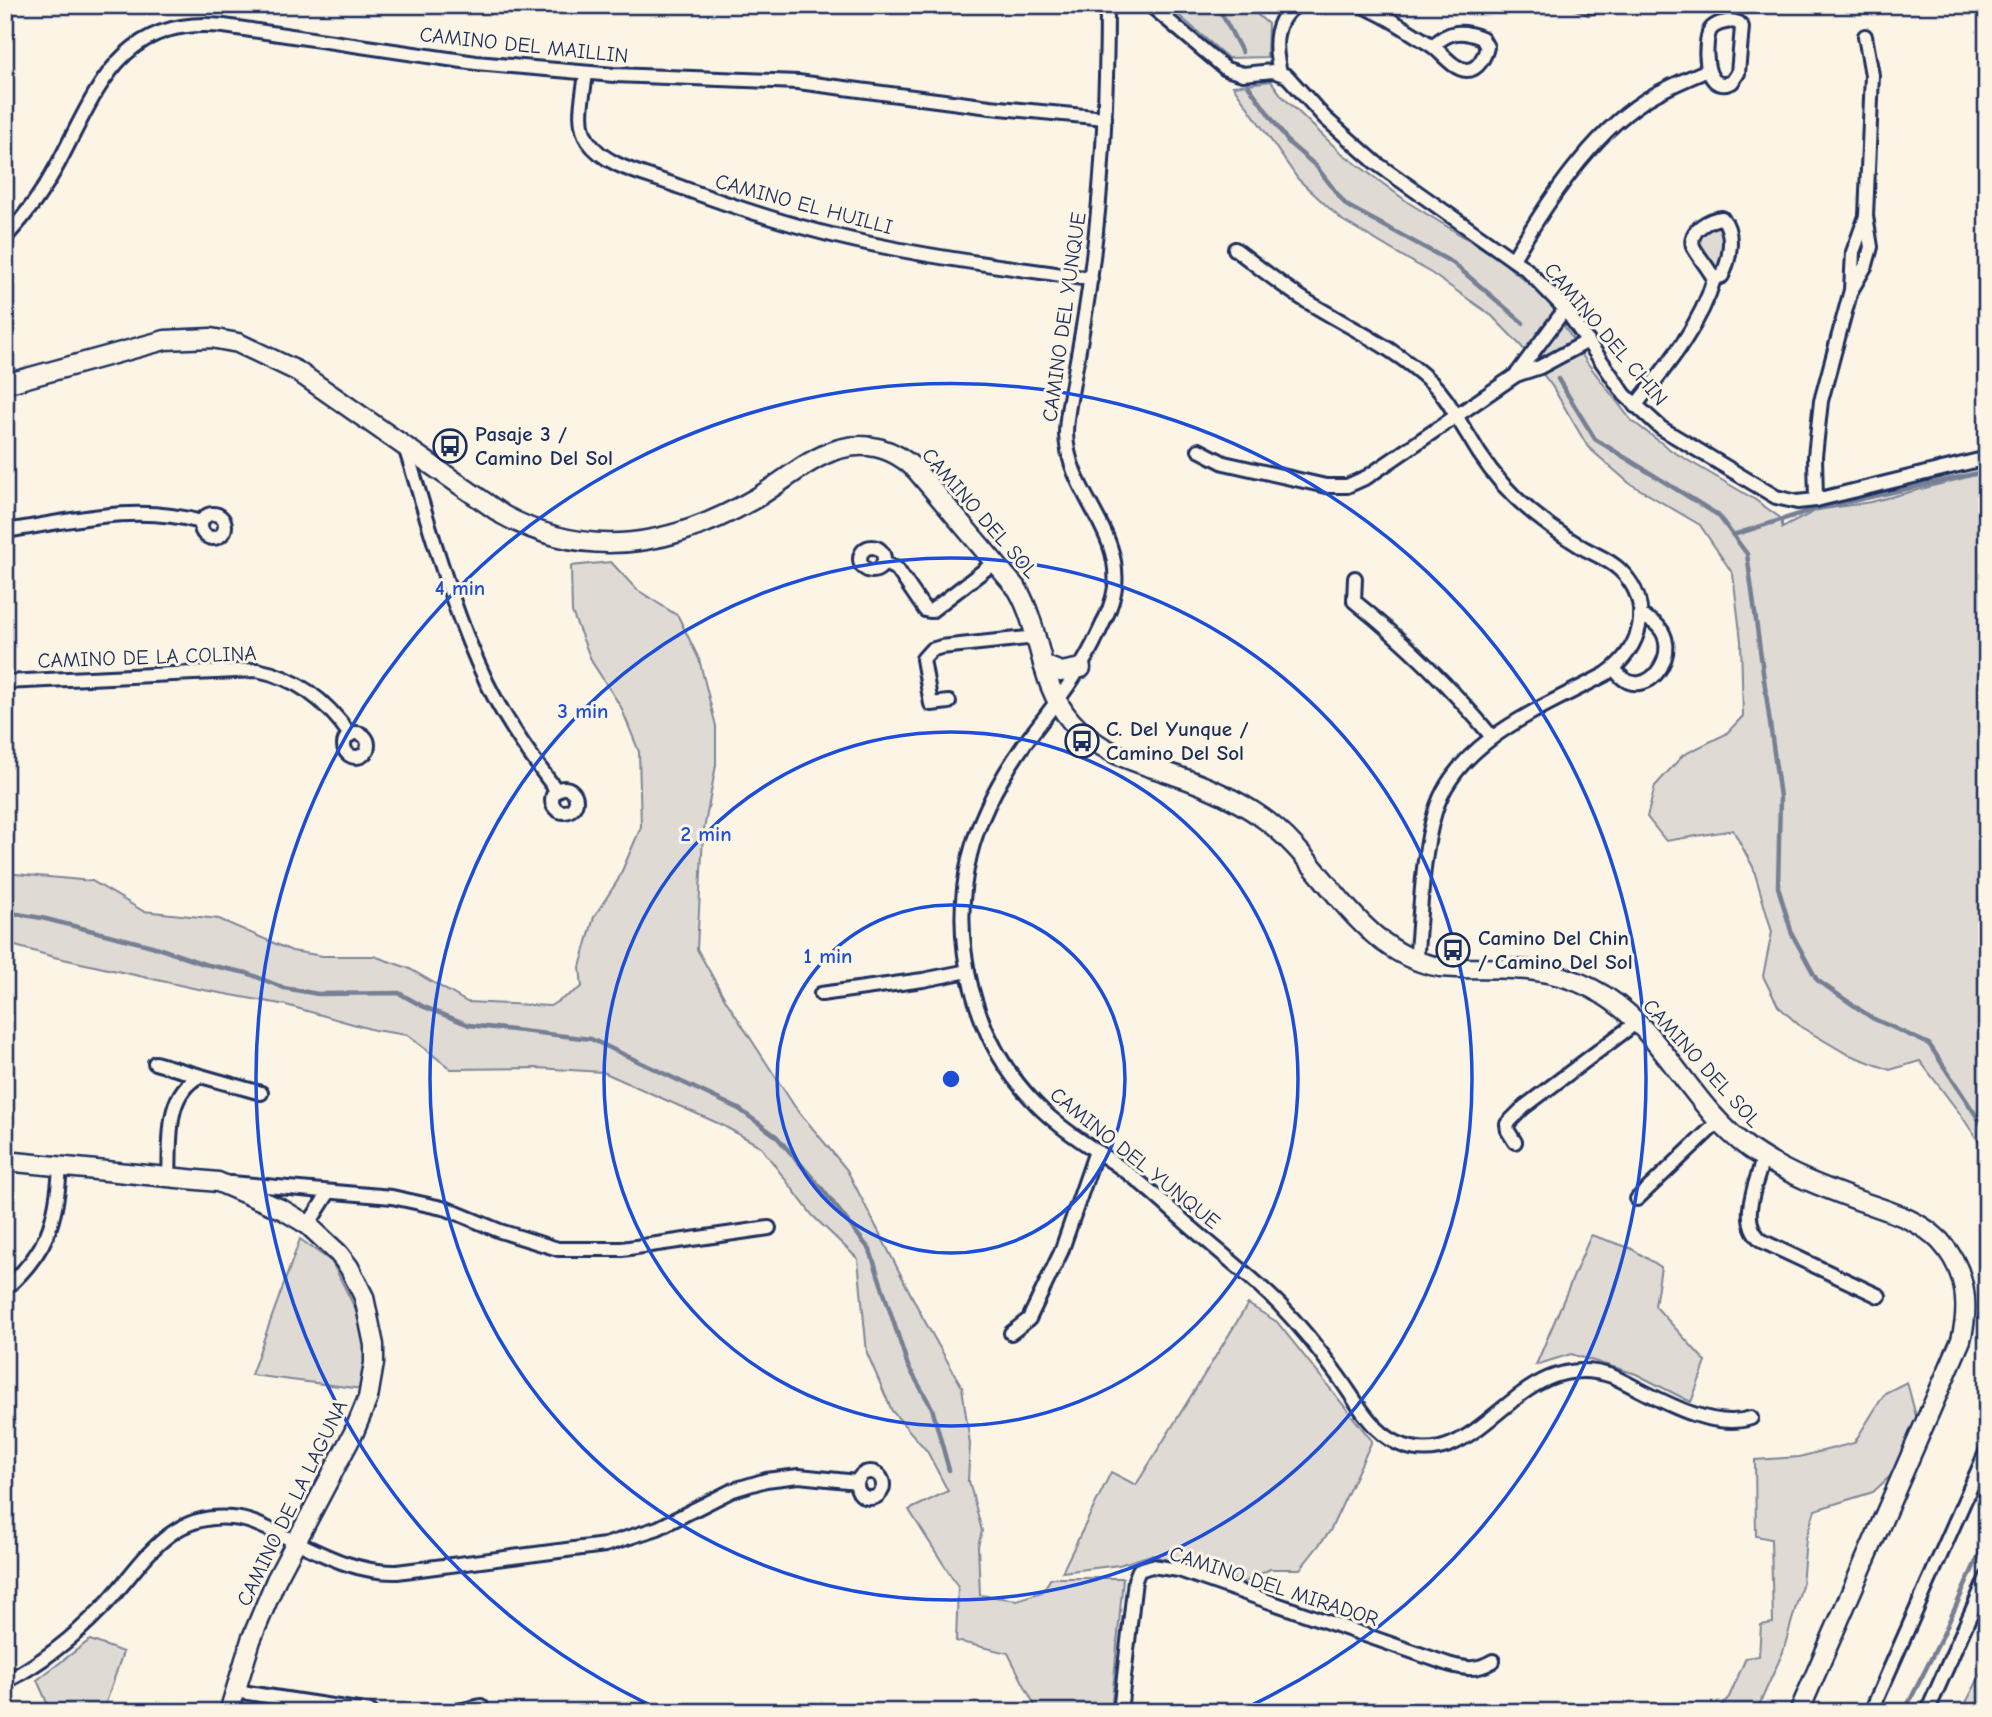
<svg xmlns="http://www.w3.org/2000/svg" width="1992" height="1717" font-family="'Comic Neue',sans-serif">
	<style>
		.green { fill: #dfdbd4; stroke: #7d8599; stroke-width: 2 }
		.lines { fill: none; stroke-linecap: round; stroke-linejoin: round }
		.stream { stroke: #767f94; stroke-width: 4.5 }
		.street-casing { stroke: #1b2f5e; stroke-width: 18 }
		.secondary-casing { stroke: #1b2f5e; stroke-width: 23 }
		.street { stroke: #fcf5e5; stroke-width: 12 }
		.secondary { stroke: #fcf5e5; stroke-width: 18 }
		.ring { fill: none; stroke: #1d4ed8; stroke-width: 3.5 }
		.labels { text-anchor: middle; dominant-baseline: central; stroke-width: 6; stroke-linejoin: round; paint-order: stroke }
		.street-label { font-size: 21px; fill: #1b2f5e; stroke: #fcf5e5 }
		.poi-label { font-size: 21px; font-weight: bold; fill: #1b2f5e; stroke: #fcf5e5; text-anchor: start }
		.centre { fill: #1d4ed8; stroke: #fcf5e5; stroke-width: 3.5 }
		.ring-label { font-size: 21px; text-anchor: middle; font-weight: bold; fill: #1d4ed8; stroke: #fcf5e5; stroke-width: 6; stroke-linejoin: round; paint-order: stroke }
	</style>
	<rect width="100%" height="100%" fill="#fcf5e5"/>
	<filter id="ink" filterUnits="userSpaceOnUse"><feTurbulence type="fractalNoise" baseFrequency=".0143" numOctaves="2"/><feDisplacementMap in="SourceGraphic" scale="14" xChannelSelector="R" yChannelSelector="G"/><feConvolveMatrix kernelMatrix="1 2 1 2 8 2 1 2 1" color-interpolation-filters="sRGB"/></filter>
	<g filter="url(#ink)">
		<!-- green -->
		<g class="green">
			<polygon points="1167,5 1247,5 1268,24 1267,57 1228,58"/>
			<polygon points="1271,81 1282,96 1339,151 1409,203 1498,258 1548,300 1586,361 1631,420 1672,451 1754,499 1782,519 1782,528 1817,510 1871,502 1987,472 1987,1154 1961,1115 1920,1061 1890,1070 1847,1054 1801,1027 1778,1006 1763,976 1772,932 1753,867 1733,830 1666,841 1647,817 1655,786 1683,755 1726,734 1743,716 1741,641 1733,574 1700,525 1629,483 1588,447 1552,386 1521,346 1491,315 1431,273 1342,220 1298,179 1233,86"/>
			<polygon points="1712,226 1718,226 1723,229 1726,240 1720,273 1715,272 1696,241"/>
			<polygon points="611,562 636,589 678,616 699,659 716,726 716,765 703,835 697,949 725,999 795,1107 847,1170 923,1318 962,1387 970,1444 968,1481 969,1481 982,1531 978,1546 980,1595 1017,1600 1042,1592 1051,1578 1123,1578 1111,1712 1038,1712 1008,1653 956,1641 958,1587 909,1510 948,1491 927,1451 892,1411 867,1353 858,1259 813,1216 760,1146 722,1125 603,1072 537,1068 451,1069 407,1035 374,1030 286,1005 193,988 54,957 5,943 5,873 92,881 143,911 219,919 292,951 323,956 374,956 408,968 467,1002 550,1006 582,987 580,967 594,917 618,880 641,827 639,752 621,707 592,662 572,612 571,566"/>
			<polygon points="1591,1235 1630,1248 1661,1267 1655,1306 1706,1362 1691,1402 1636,1374 1571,1354 1536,1365"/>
			<polygon points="300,1239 332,1262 354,1306 365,1336 363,1389 251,1375"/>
			<polygon points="1248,1304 1277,1322 1372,1441 1330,1531 1300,1569 1270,1569 1243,1583 1151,1555 1119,1565 1062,1572 1111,1472 1136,1485"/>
			<polygon points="1907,1382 1918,1424 1899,1468 1873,1492 1815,1510 1806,1538 1802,1585 1783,1652 1756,1712 1716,1712 1729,1697 1746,1658 1759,1656 1761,1625 1773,1623 1771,1539 1756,1536 1755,1460 1799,1457 1854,1443 1885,1393"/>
			<polygon points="90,1640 123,1652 103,1712 51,1712 37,1680"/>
			<polygon points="1987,1663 1987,1712 1961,1712"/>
		</g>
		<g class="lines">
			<!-- stream -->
			<g class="stream">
				<polyline points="1217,5 1242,52"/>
				<polyline points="1566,5 1589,14 1615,5"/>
				<polyline points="1248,85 1289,143 1316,166 1346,205 1453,263 1523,323"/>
				<polyline points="1558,379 1595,439 1718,515 1747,554 1780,797 1778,887 1792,934 1817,980 1872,1018 1929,1044 1987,1132"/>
				<polyline points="1733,535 1812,510 1987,471"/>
				<polyline points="5,912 42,918 152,946 204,964 247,973 284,988 318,994 399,993 422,1006 469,1025 591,1039 739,1109 776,1136 822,1189 870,1250 908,1366 932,1408 949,1470"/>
				<polyline points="1904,1712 1942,1637 1987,1537"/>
			</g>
			<defs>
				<g id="street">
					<path d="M 1107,5 C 1107,95 1103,184 1091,273 C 1087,308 1080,343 1074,377 C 1071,396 1066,415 1066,434 C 1068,493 1121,528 1115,587 C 1113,603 1106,617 1099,632 C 1078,678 1054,704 1025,743 C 1001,777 980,814 970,855 C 949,941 973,1040 1036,1104 C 1063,1132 1097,1150 1128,1173 C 1151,1190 1172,1211 1193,1229 C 1222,1254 1253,1278 1280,1305 C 1300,1326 1318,1348 1335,1372 C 1353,1395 1369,1430 1397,1443 C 1480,1481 1515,1343 1612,1376 C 1651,1394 1708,1432 1751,1418"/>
					<polyline points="1150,5 1226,69 1243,74 1273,71 1287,76 1325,118 1376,163 1526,269 1565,309 1625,395 1661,428 1776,497 1797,502 1816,500 1987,458"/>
					<path d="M 1359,5 C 1385,14 1408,31 1431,45 C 1442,52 1452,69 1467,70 C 1478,70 1485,56 1487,47 L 1482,38 C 1463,30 1449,30 1433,46"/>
					<path d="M 1732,21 L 1739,23 L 1742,27 L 1738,73 L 1732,82 C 1701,96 1704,37 1711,29 C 1716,23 1725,22 1732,21 Z"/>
					<path d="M 1280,72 C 1274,48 1272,20 1297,5"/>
					<path d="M 586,73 C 584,94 575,122 588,141 C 605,166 644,174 672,184 C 741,210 812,233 886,247 C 953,261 1022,269 1091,279"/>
					<path d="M 1722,218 C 1735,232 1730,259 1722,276 L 1714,279 C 1709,268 1696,254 1693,246 C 1688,230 1710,219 1722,218 Z"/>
					<path d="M 5,238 C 26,215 44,191 58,164 C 98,88 121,15 224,26 L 476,63 L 614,75 L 798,82 L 990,107 L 1105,118"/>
					<path d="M 1235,249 C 1259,267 1283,287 1308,302 C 1352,329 1394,347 1432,383 C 1448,398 1456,417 1468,435 C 1481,458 1497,480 1516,498 C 1535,516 1557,532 1580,546 C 1593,554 1609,559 1620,570 C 1655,604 1641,649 1606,674 C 1545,707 1456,740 1435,812 C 1421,858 1421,914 1416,961"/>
					<path d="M 1513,259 C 1546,204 1590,136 1644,101 C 1664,88 1687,79 1708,70"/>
					<polyline points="1852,289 1866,265 1871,247 1866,216 1872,75 1865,36"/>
					<polyline points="1516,375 1565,309"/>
					<path d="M 1635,406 C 1666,367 1700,327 1714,279"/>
					<path d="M 405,447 C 430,526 451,608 487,683 C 506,722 531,757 557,791"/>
					<polyline points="1199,450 1224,463 1326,486 1347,486 1367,477 1516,375 1540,367 1588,341"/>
					<polyline points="1816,500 1815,456 1821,401 1851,290 1853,252 1866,216"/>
					<circle cx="213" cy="526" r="12"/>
					<path d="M 5,531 C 71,521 136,503 201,522"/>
					<circle cx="872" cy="559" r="12"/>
					<polyline points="884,563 897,569 925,610 931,611 995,562"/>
					<path d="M 1355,578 L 1354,601 C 1405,642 1451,687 1492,737"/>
					<path d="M 1614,668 C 1645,717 1699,634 1640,616"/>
					<path d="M 5,682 L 257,670 C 298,678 327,701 350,735"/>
					<polyline points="949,702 931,704 923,659 931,650 941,647 1037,637"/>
					<circle cx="356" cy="745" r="12"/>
					<circle cx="564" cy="800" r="12"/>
					<polyline points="821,994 923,980 968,971"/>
					<polyline points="155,1063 261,1093"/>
					<polyline points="1515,1142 1508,1131 1507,1124 1524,1107 1637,1022"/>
					<path d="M 1763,1158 C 1757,1183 1736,1224 1764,1242 L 1879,1296"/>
					<path d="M 169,1177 C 171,1142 164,1094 200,1076"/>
					<polyline points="231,1183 392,1197 447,1209 500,1231 558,1249 622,1249 769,1228"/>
					<polyline points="1637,1199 1719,1121"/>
					<polyline points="308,1225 329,1192"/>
					<path d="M 5,1289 C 47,1252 57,1221 60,1166"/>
					<polyline points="1011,1333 1029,1319 1061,1252 1096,1151"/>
					<circle cx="870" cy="1485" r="13"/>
					<path d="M 5,1682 C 42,1663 74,1637 102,1608 C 142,1567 165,1512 232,1518 C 248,1519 262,1526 277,1533 C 317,1551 352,1573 397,1572 L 605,1545 L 658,1528 L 733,1490 L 766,1480 L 799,1476 L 857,1482"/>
					<polyline points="235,1691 371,1712"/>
					<polyline points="453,1712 481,1706"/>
					<path d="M 1120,1712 L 1135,1580 L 1139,1570 L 1152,1566 L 1179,1570 L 1448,1664 C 1466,1669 1476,1671 1493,1661"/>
					<polyline points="1871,1712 1987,1450"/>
					<polyline points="1927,1712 1987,1577"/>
				</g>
				<g id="secondary">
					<path d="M 5,384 L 165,340 L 211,338 L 238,343 L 297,371 L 503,515 C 589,562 674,546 756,498 C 783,482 809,458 839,449 C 868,441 895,449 916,470 L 1018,590 C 1042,632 1038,683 1071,721 C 1099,753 1136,762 1174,775 C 1204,785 1234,798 1260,816 C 1325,860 1356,953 1440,967 C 1494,971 1540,962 1591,988 C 1661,1023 1688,1105 1750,1149 C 1784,1173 1822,1187 1860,1201 C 1888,1211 1919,1219 1940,1241 C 1966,1269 1970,1305 1961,1340 L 1799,1712"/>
					<polyline points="1043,665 1061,672 1081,668"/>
					<polyline points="5,1161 218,1182 283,1210 308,1225 339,1254 349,1267 364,1297 374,1345 374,1363 368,1398 354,1432 276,1580 251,1640 229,1712"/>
				</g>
			</defs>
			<!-- street casing -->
			<use href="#street" class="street-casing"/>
			<!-- secondary casing -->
			<use href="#secondary" class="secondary-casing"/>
			<!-- street -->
			<use href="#street" class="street"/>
			<!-- secondary -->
			<use href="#secondary" class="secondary"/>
		</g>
	</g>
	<!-- distance rings -->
	<g class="ring">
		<circle cx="951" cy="1079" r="174"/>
		<circle cx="951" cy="1079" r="347"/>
		<circle cx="951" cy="1079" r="521"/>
		<path d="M663 1711A695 695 0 1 1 1239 1711"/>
	</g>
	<!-- icons -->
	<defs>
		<symbol id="bus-ring" viewBox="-11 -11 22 22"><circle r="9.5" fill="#fcf5e5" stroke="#1b2f5e" stroke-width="1.5"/><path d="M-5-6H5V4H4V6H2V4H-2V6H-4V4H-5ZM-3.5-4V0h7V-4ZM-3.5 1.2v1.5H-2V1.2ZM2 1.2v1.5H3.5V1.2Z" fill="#1b2f5e"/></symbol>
	</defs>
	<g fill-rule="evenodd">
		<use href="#bus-ring" x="431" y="427" width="38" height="38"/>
		<use href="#bus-ring" x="1063" y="722" width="38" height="38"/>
		<use href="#bus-ring" x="1434" y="931" width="38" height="38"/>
	</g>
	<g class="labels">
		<!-- street labels -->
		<g class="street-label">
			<text transform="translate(524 45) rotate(6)">CAMINO DEL MAILLIN</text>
			<text transform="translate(804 204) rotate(15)">CAMINO EL HUILLI</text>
			<text transform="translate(1064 317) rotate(-82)">CAMINO DEL YUNQUE</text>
			<text transform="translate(1606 334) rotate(50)">CAMINO DEL CHIN</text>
			<text transform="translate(980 513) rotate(49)">CAMINO DEL SOL</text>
			<text transform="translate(147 657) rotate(-2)">CAMINO DE LA COLINA</text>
			<text transform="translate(1702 1063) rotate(48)">CAMINO DEL SOL</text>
			<text transform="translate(1135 1158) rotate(39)">CAMINO DEL YUNQUE</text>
			<text transform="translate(292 1503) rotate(-64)">CAMINO DE LA LAGUNA</text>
			<text transform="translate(1274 1586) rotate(18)">CAMINO DEL MIRADOR</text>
		</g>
		<!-- poi labels -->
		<g class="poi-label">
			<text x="475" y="434">Pasaje 3 /<tspan x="475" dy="24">Camino Del Sol</tspan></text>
			<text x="1106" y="729">C. Del Yunque /<tspan x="1106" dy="24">Camino Del Sol</tspan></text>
			<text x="1478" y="938">Camino Del Chin<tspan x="1478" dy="24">/ Camino Del Sol</tspan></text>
		</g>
	</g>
	<circle cx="951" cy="1079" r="10" class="centre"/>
	<g class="ring-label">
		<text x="460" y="595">4 min</text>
		<text x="583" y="718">3 min</text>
		<text x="706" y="841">2 min</text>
		<text x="828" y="963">1 min</text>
	</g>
	<!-- margin -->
	<rect width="1992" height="1717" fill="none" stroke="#fcf5e5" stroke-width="28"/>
	<rect x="14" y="14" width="1964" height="1689" fill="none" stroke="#1b2f5e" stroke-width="2.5" filter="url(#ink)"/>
</svg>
